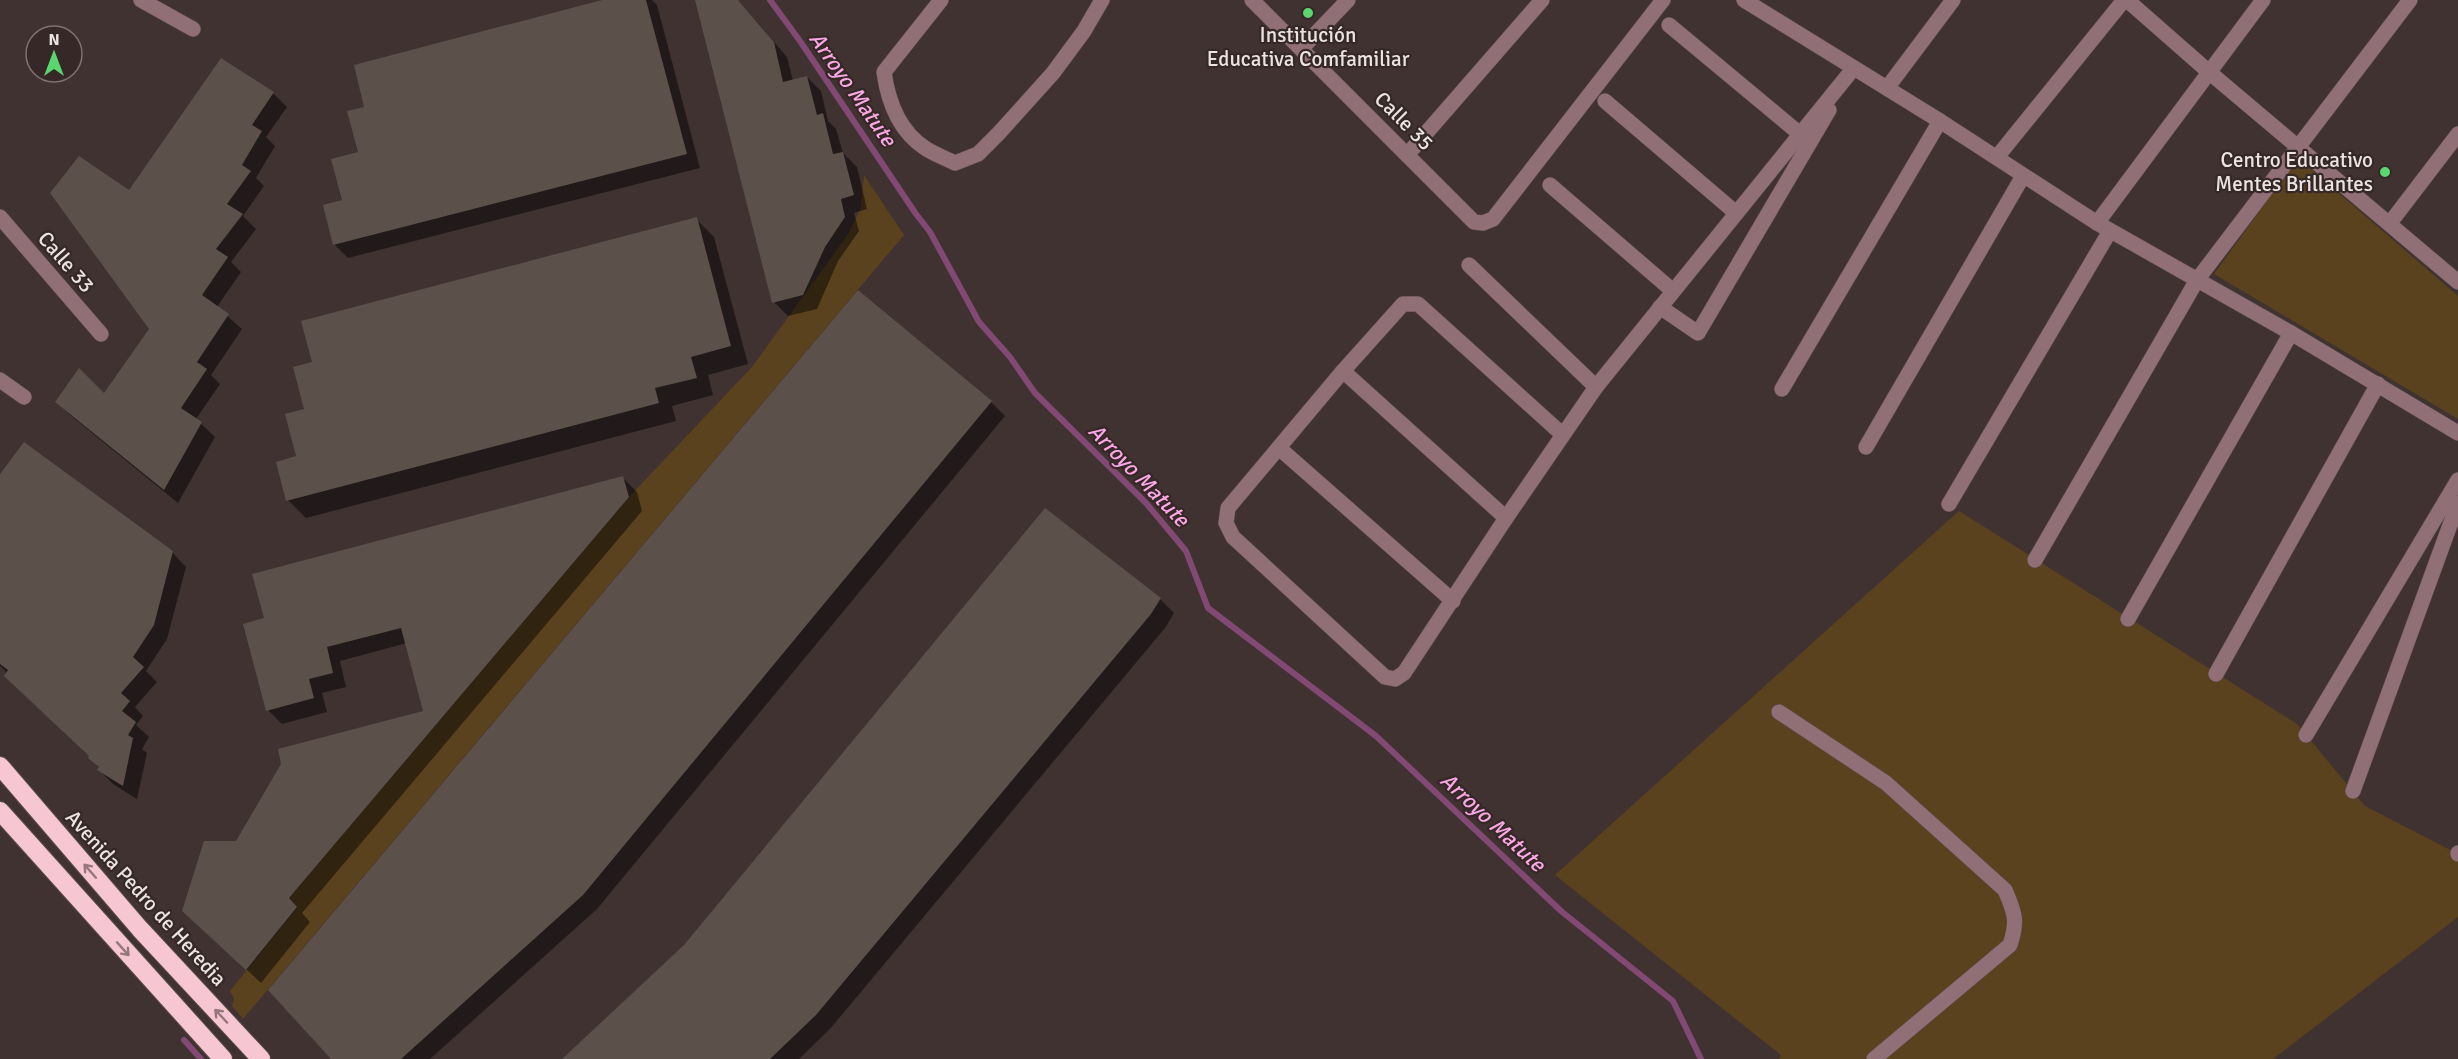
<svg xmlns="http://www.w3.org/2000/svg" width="2458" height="1059" font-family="Signika,sans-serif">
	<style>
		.green { fill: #5b421e }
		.shadow { fill: #0007 }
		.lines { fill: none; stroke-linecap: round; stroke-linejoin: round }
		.stream { stroke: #824974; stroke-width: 6 }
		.building { fill: #5c504a }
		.minor-casing { stroke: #5c4e4d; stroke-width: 16 }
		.highway-casing { stroke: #5c4e4d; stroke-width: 20 }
		.minor { stroke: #906f77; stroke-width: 15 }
		.highway { stroke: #f7c6d3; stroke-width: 18 }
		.oneway { stroke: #96777d }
		.poi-dot { fill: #5ad56f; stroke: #352827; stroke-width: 2 }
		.labels { text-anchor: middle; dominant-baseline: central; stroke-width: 4.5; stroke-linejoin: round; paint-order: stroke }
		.poi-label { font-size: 21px; fill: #ece4e2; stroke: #352827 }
		.street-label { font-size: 21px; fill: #ece4e2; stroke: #352827 }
		.water-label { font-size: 22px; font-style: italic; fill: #fca7e5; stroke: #352827 }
	</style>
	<rect width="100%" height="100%" fill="#403231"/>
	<!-- green -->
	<g class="green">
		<polygon points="2298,158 2458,296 2458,419 2214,274"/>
		<polygon points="864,175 904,235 243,1019 232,1006 234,998 230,991 297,908 289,898 629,497 752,367 849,233 861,207"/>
		<polygon points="1959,511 2297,724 2365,806 2458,854 2458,917 2273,1059 1779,1059 1781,1055 1555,875"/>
	</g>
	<!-- shadow -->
	<g class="shadow">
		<polygon points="608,0 652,0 657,5 700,168 348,258 334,244 344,202 360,153 366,108"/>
		<polygon points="697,0 736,0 756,21 787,57 793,81 807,77 821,91 828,121 836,129 843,153 857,167 867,209 854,213 859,231 838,261 817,309 788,316 774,302"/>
		<polygon points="221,60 273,93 287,107 266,137 275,146 256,178 264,186 243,216 256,229 231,262 241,272 217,307 242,329 211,375 220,384 196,419 215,437 178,503 70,415 56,401 104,395 151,329 129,192"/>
		<polygon points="696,219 714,237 748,364 708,375 713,395 672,406 676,421 306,518 288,500 298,457 314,363"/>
		<polygon points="991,402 1005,416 597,909 430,1059 333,1059"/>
		<polygon points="0,476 172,552 186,567 167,639 146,671 157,682 135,707 143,716 136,725 149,737 142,749 147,753 137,799 113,784 99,770 100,768 90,758 91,756 0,666"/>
		<polygon points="623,478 637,492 642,511 302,913 310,922 261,983 198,924 425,712 407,643 340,661 346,687 322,693 327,712 282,724 268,710 266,619"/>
		<polygon points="1160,599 1174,613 1165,628 830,1029 799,1059 564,1059"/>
	</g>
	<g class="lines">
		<!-- stream -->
		<g class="stream">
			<polyline points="770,0 800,41 916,214 930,232 979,322 1010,357 1035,393 1146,503 1186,551 1208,608 1376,736 1561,911 1673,1001 1701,1059"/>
			<polyline points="184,1040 201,1059"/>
		</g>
	</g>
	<!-- building -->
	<g class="building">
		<polygon points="602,0 646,0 687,154 333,245 323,205 342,200 331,159 358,152 347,111 364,107 354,65"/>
		<polygon points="695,0 738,0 742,5 774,42 783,82 807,76 817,115 823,113 833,154 843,152 854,195 841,199 845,217 825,247 803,295 772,303"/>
		<polygon points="221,58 274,92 252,125 262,131 242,165 251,171 227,204 243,214 216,249 228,257 202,295 229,314 197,362 207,369 181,408 202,422 164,490 55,402 79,368 104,393 149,329 50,193 79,156 129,190"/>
		<polygon points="697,217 731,346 691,357 697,378 655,388 659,403 286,501 276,462 296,456 285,414 304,409 293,367 312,362 301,321"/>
		<polygon points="858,290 992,401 583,895 401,1059 331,1059 268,990"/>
		<polygon points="24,442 173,551 154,625 133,657 144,667 121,693 130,701 122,711 136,722 128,735 133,738 123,786 97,770 99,767 88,758 89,756 4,676 8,670 0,664 0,474"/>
		<polygon points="623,476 629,497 289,898 297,907 246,970 182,911 204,841 236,841 281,764 278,749 423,711 401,628 327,647 333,673 309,679 314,698 266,711 243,624 264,618 252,574"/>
		<polygon points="1045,508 1161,598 1151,614 816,1015 770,1059 562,1059 684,945"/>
	</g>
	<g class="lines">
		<defs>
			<g id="minor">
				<polyline points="141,0 193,29"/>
				<path d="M 941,0 L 884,72 C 888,101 899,131 925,148 C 934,154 945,158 955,163 L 978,154 L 999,133 L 1053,73 L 1084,31 L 1102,0"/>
				<polyline points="1252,0 1474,222 1483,223 1493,219 1663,0"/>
				<polyline points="1744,0 1940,121 2097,223 2291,333 2458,433"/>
				<polyline points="2127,0 2209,72 2458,282"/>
				<polyline points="1669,25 1800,134"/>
				<polyline points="1302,48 1348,0"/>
				<polyline points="1887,88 1953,0"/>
				<polyline points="1605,101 1736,213"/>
				<polyline points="1407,155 1542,0"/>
				<polyline points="1997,157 2124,0"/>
				<polyline points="1550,185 1673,291"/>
				<polyline points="0,217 101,334"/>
				<polyline points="2097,223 2263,0"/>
				<polyline points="2390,223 2458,134"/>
				<polyline points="1469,265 1596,387"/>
				<polyline points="1660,307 1698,333 1829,110"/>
				<polyline points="1343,371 1506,518"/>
				<polyline points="0,380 24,397"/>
				<polyline points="1782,389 1940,121"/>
				<polyline points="1563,435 1428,313 1418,304 1403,304 1343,371 1228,508 1226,523 1233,537 1385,677 1395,679 1404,673 1506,518 1596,387 1853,69"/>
				<polyline points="1866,447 2023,176"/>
				<polyline points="1279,448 1453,601"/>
				<polyline points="1949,504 2110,231"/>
				<polyline points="2035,560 2197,280 2410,0"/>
				<polyline points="2128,619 2291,333"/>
				<polyline points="2216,674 2378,384"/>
				<path d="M 1779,712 L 1886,783 L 2005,890 C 2015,913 2018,921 2010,945 L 1874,1059"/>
				<polyline points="2306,735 2458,480"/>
				<polyline points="2353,791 2458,503"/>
				<polyline points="2458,854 2458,853"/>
			</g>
			<g id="highway">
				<polyline points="0,766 140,929 261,1059"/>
				<polyline points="0,811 223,1059"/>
			</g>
		</defs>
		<!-- minor casing -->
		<use href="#minor" class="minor-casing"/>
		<!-- highway casing -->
		<use href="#highway" class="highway-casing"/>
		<!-- minor -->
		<use href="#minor" class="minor"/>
		<!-- highway -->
		<use href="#highway" class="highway"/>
	</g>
	<!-- one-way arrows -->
	<defs><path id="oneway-shaft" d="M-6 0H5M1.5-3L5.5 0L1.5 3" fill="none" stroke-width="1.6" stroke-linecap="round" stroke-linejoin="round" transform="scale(1.5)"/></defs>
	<g class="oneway">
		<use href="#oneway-shaft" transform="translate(90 871) rotate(-131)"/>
		<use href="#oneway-shaft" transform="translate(123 949) rotate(48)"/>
		<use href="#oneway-shaft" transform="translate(221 1016) rotate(-133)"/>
	</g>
	<!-- markers -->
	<g class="poi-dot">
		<circle cx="1308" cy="13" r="6"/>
		<circle cx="2385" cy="172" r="6"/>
	</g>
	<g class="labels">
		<!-- poi labels -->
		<g class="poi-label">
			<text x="1308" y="35">Institución<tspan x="1308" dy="24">Educativa Comfamiliar</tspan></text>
			<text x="2373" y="160" text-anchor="end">Centro Educativo<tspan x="2373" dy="24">Mentes Brillantes</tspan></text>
		</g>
		<!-- street labels -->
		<g class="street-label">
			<text transform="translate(1404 121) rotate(45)">Calle 35</text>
			<text transform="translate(66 262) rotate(49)">Calle 33</text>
			<text transform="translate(146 898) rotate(48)">Avenida Pedro de Heredia</text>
		</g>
		<!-- water labels -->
		<g class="water-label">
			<text transform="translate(853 89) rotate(55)">Arroyo Matute</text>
			<text transform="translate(1139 475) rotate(46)">Arroyo Matute</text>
			<text transform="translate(1493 822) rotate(43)">Arroyo Matute</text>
		</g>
	</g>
	<!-- north arrow -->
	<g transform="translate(54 54)"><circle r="28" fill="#352827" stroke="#7e7372" stroke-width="1.5"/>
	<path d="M0-4.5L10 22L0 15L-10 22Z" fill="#5ad56f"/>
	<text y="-9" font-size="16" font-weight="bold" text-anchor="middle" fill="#ece4e2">N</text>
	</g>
</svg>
